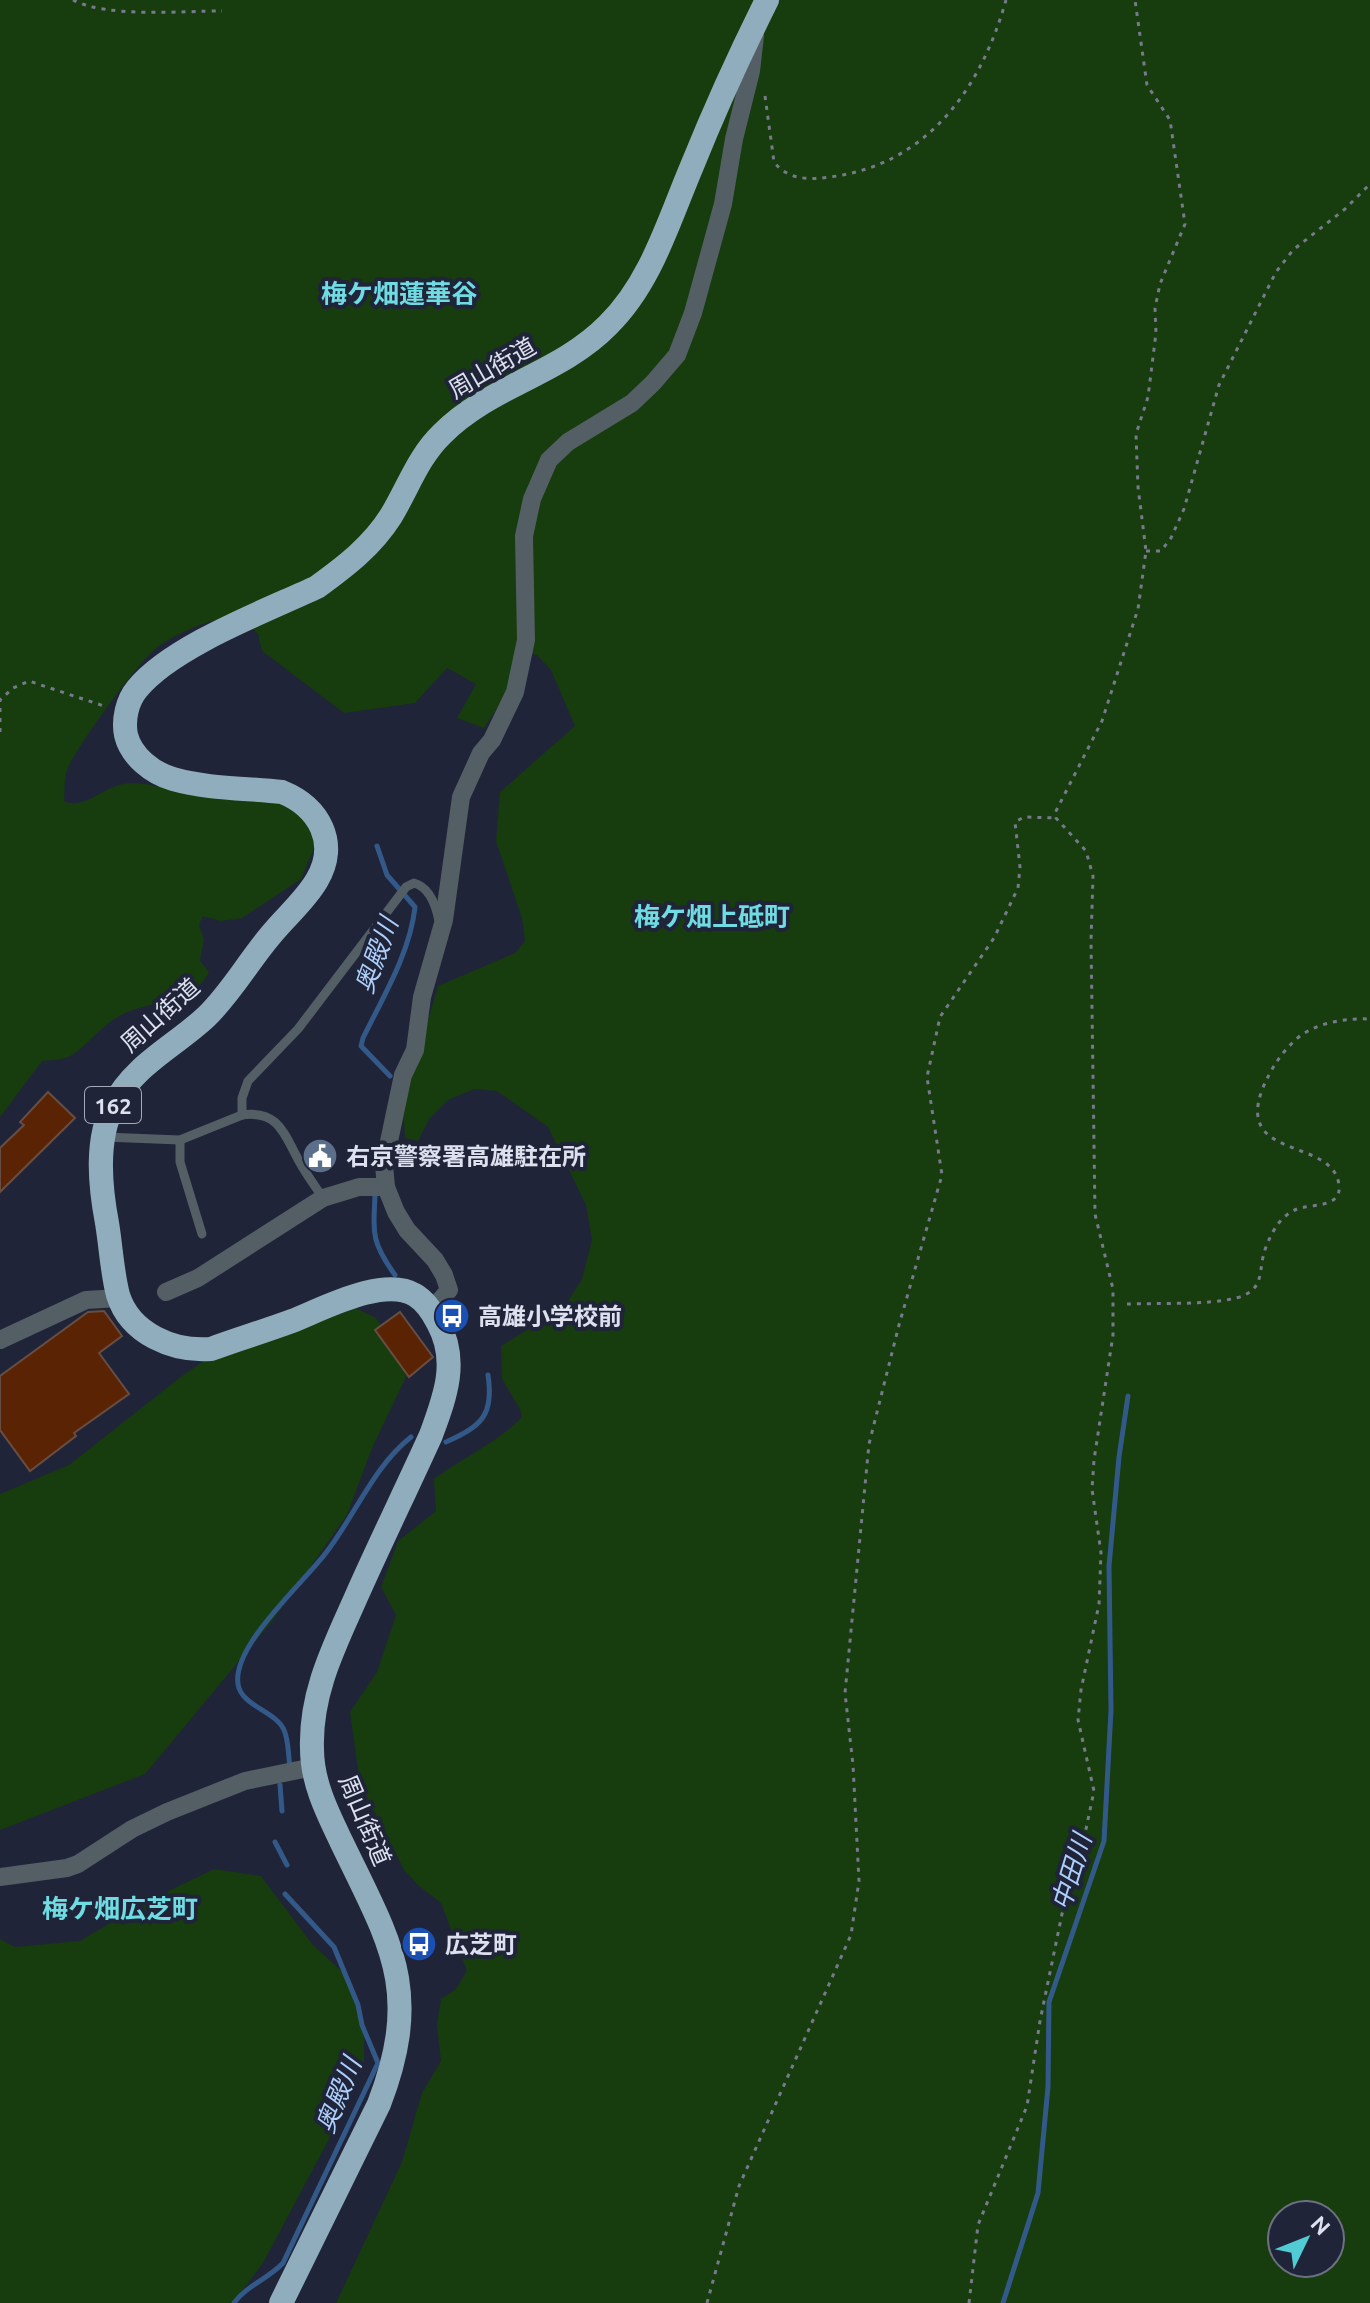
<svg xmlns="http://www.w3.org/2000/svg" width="1370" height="2303" font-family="Ubuntu,'Noto Sans JP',sans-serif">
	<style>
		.green { fill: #173c0e; fill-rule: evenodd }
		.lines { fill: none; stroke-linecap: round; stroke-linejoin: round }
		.stream { stroke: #335989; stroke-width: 5 }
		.building { fill: #592304; stroke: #684e42; stroke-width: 2 }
		.path { stroke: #767a8b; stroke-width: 3; stroke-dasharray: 4 6; stroke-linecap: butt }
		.lane { stroke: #535f65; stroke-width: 9 }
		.street { stroke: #535f65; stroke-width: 18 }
		.highway { stroke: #90adbd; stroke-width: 24 }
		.labels { text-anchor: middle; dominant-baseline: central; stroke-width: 8; stroke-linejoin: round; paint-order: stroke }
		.shield { fill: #202439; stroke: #a4a8b8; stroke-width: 2 }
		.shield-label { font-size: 22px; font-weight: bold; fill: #dde1ef }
		.street-label { font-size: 24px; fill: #dde1ef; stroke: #202439 }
		.poi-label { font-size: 24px; font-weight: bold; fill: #dde1ef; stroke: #202439; text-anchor: start }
		.neighbourhood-label { font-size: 26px; font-weight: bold; fill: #6fdbe2; stroke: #202439 }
		.water-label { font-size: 26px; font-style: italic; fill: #adcffb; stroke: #202439 }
	</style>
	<rect width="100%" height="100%" fill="#202439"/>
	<!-- green -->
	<g class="green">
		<path d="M 0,0 L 1370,0 L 1370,2303 L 336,2303 L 402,2162 L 422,2093 L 441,2061 L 437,2025 L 441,1999 L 455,1990 L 467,1971 L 441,1903 L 418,1885 L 404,1870 L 366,1795 L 359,1776 L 350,1712 L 377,1672 L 396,1615 L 381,1587 L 398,1541 L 436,1511 L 434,1479 C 462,1458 500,1441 522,1417 L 520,1409 L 502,1379 L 501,1346 L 565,1306 L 582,1279 L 592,1240 L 586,1205 L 548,1127 L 497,1091 L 474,1089 L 448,1100 L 429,1119 L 418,1141 L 405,1138 L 403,1107 L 438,986 L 515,953 L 525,941 L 522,918 L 496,841 L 500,792 L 575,726 L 551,670 L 537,655 L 519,650 L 511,687 L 484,728 L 457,718 L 476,684 L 447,668 L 415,703 L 344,713 L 262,651 L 258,634 L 239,615 C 212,619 182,630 159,646 C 138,661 78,745 67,770 C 64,779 65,791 64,801 C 86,811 105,783 132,783 C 155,783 175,793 198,793 C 212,792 227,784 240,785 C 251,786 299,813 312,820 L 315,846 L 301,879 L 242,918 L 221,921 L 203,916 L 199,925 L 204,940 L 200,961 L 209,972 C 193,1005 150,1000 121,1015 C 102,1025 90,1043 72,1055 C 65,1060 51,1060 42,1061 L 0,1117 ZM 1282,2215 L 1330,2215 L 1330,2263 L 1282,2263 Z"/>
		<polygon points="356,1308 376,1318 401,1355 406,1377 372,1448 347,1515 273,1620 145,1774 0,1830 0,1494 69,1465 182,1376 210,1357 250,1347"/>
		<polygon points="214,1869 261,1876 312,1944 347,1976 364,2024 364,2064 335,2128 263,2263 233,2303 0,2303 0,1939 15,1947 80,1941 142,1904"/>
	</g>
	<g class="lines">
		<!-- stream -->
		<g class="stream">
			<path d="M 377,846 L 387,875 L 415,907 C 410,953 383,997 363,1038 L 361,1046 L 390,1076"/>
			<path d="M 375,1196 C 373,1235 372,1243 395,1275"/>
			<path d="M 446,1442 C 482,1426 494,1415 488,1375"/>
			<path d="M 290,1767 C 288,1755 289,1741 284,1730 C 276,1711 241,1706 238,1684 C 232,1646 303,1583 325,1554 C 355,1516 373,1467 411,1437"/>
			<polyline points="280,1785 282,1811"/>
			<polyline points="275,1842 287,1865"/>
			<path d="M 234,2303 C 246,2286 268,2279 283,2263 L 378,2063 L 362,2025 L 358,2005 L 334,1947 L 285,1894"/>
			<polyline points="1003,2303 1038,2193 1048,2087 1049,2002 1104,1841 1111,1710 1109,1566 1119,1457 1128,1396"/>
		</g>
	</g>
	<!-- building -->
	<g class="building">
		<polygon points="48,1092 75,1118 0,1192 0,1148 24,1125 20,1122"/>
		<polygon points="104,1311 122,1336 99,1353 129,1394 74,1433 76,1436 30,1471 0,1430 0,1376 88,1312"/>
		<polygon points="400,1312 433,1357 409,1377 375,1330"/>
	</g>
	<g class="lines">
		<!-- path -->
		<g class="path">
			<path d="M 73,0 C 107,18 182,11 222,11"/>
			<path d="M 765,96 L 774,162 C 788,180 809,180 830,177 C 927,165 981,89 1006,0"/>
			<polyline points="1146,551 1161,551 1171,538 1184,509 1219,385 1276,272 1293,250 1345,209 1370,184"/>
			<polyline points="0,732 0,700 13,688 29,681 107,707"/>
			<path d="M 1127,1304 C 1157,1303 1209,1305 1236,1298 C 1262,1291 1259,1277 1263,1257 C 1265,1247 1272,1232 1278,1224 C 1283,1217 1290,1212 1297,1209 C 1311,1204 1342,1208 1339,1185 C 1333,1137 1236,1161 1262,1090 C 1271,1068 1282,1051 1300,1036 C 1319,1022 1347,1018 1370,1019"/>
			<polyline points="707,2303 739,2186 851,1935 859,1881 853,1765 845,1693 869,1444 899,1325 942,1175 927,1077 940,1017 994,938 1018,888 1020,867 1015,822 1024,817 1056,818"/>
			<polyline points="969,2303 978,2225 1027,2106 1040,2021 1062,1914 1086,1829 1094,1791 1078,1720 1081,1690 1099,1604 1101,1553 1092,1489 1094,1460 1113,1335 1113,1289 1095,1214 1091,941 1093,876 1086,851 1056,818 1055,813 1102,721 1138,609 1146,551 1138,487 1136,434 1148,397 1156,333 1155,308 1160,284 1185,224 1170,120 1147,85 1135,0"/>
		</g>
		<!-- lane -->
		<g class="lane">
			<polyline points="104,1137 180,1140 242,1115"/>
			<polyline points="180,1140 180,1162 202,1234"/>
			<path d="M 323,1198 C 315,1186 306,1174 299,1161 C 284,1134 279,1110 242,1115 L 242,1098 L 248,1081 L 298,1029 L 406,887 L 414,883 C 429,887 436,906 439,921"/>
		</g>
		<!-- street -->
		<g class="street">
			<polyline points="166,1292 198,1278 323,1198 359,1187 386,1187"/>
			<polyline points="431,1311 449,1290 444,1275 435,1260 407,1230 396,1212 386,1187 384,1165 403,1075 415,1050 422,997 444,920 461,797 481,753 492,740 515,692 526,640 524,536 532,499 549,460 568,442 632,403 653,383 677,355 693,313 723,204 734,139 751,71 755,36"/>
			<polyline points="0,1340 86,1300 119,1298"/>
			<polyline points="0,1877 67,1868 78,1864 132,1829 167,1812 245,1781 313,1767"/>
		</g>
		<!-- highway -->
		<path class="highway" d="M 281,2303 L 379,2104 C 423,1989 390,1943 341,1841 C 327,1812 312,1782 312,1749 C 310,1692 335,1645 357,1595 C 381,1541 407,1488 431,1435 C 445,1397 459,1361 438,1323 C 433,1313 425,1301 415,1295 C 383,1276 323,1309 292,1321 C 265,1331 238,1339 211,1349 C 174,1352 130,1334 118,1295 C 112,1272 111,1247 107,1223 C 100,1186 95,1139 114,1104 C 134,1065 175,1046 206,1017 C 231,993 248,962 270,936 C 285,917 305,901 317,880 C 339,843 319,807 282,792 C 246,788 208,789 173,779 C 152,773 131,756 126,735 C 123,720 127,701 137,689 C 172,646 266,611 317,587 C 346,566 372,546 391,516 C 408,488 418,457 442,434 C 491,385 560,374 608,325 C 651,283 669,220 692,166 C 715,109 740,54 767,0"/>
	</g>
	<!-- icons -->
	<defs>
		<symbol id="civic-disc" viewBox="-11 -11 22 22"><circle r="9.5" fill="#5c6f8a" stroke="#202439"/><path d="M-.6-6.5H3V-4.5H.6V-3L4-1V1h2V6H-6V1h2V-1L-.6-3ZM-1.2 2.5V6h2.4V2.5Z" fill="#fff"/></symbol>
		<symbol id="bus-disc" viewBox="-11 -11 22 22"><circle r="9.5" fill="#1a4fb4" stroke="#202439"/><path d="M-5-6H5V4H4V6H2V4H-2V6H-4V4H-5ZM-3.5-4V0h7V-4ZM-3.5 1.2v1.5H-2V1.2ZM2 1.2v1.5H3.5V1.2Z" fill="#fff"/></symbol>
	</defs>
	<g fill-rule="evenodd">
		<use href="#civic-disc" x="300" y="1136" width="40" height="40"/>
		<use href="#bus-disc" x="432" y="1296" width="40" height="40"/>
		<use href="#bus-disc" x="399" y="1924" width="40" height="40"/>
	</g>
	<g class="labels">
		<!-- shield labels -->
		<rect class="shield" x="85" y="1087" width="56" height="36" rx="6"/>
		<g class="shield-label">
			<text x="113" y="1105">162</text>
		</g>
		<!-- street labels -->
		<g class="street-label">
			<text transform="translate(492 368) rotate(-30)">周山街道</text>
			<text transform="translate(160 1015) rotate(-42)">周山街道</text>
			<text transform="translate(365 1820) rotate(67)">周山街道</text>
		</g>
		<!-- poi labels -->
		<g class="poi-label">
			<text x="346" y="1156">右京警察署高雄駐在所</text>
			<text x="478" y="1316">高雄小学校前</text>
			<text x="445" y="1944">広芝町</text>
		</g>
		<!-- neighbourhood labels -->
		<g class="neighbourhood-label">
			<text x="399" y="293">梅ケ畑蓮華谷</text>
			<text x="712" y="916">梅ケ畑上砥町</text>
			<text x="120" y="1908">梅ケ畑広芝町</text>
		</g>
		<!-- water labels -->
		<g class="water-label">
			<text transform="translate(376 955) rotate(-70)">奥殿川</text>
			<text transform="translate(1071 1872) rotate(-73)">中田川</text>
			<text transform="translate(338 2095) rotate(-68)">奥殿川</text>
		</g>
	</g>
	<!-- north arrow -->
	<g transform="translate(1306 2239) rotate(47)"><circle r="38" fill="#202439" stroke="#6c7082" stroke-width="2"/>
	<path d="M0-6L14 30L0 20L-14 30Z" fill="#51ccd4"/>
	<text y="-12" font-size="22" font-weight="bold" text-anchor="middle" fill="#dde1ef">N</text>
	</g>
</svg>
